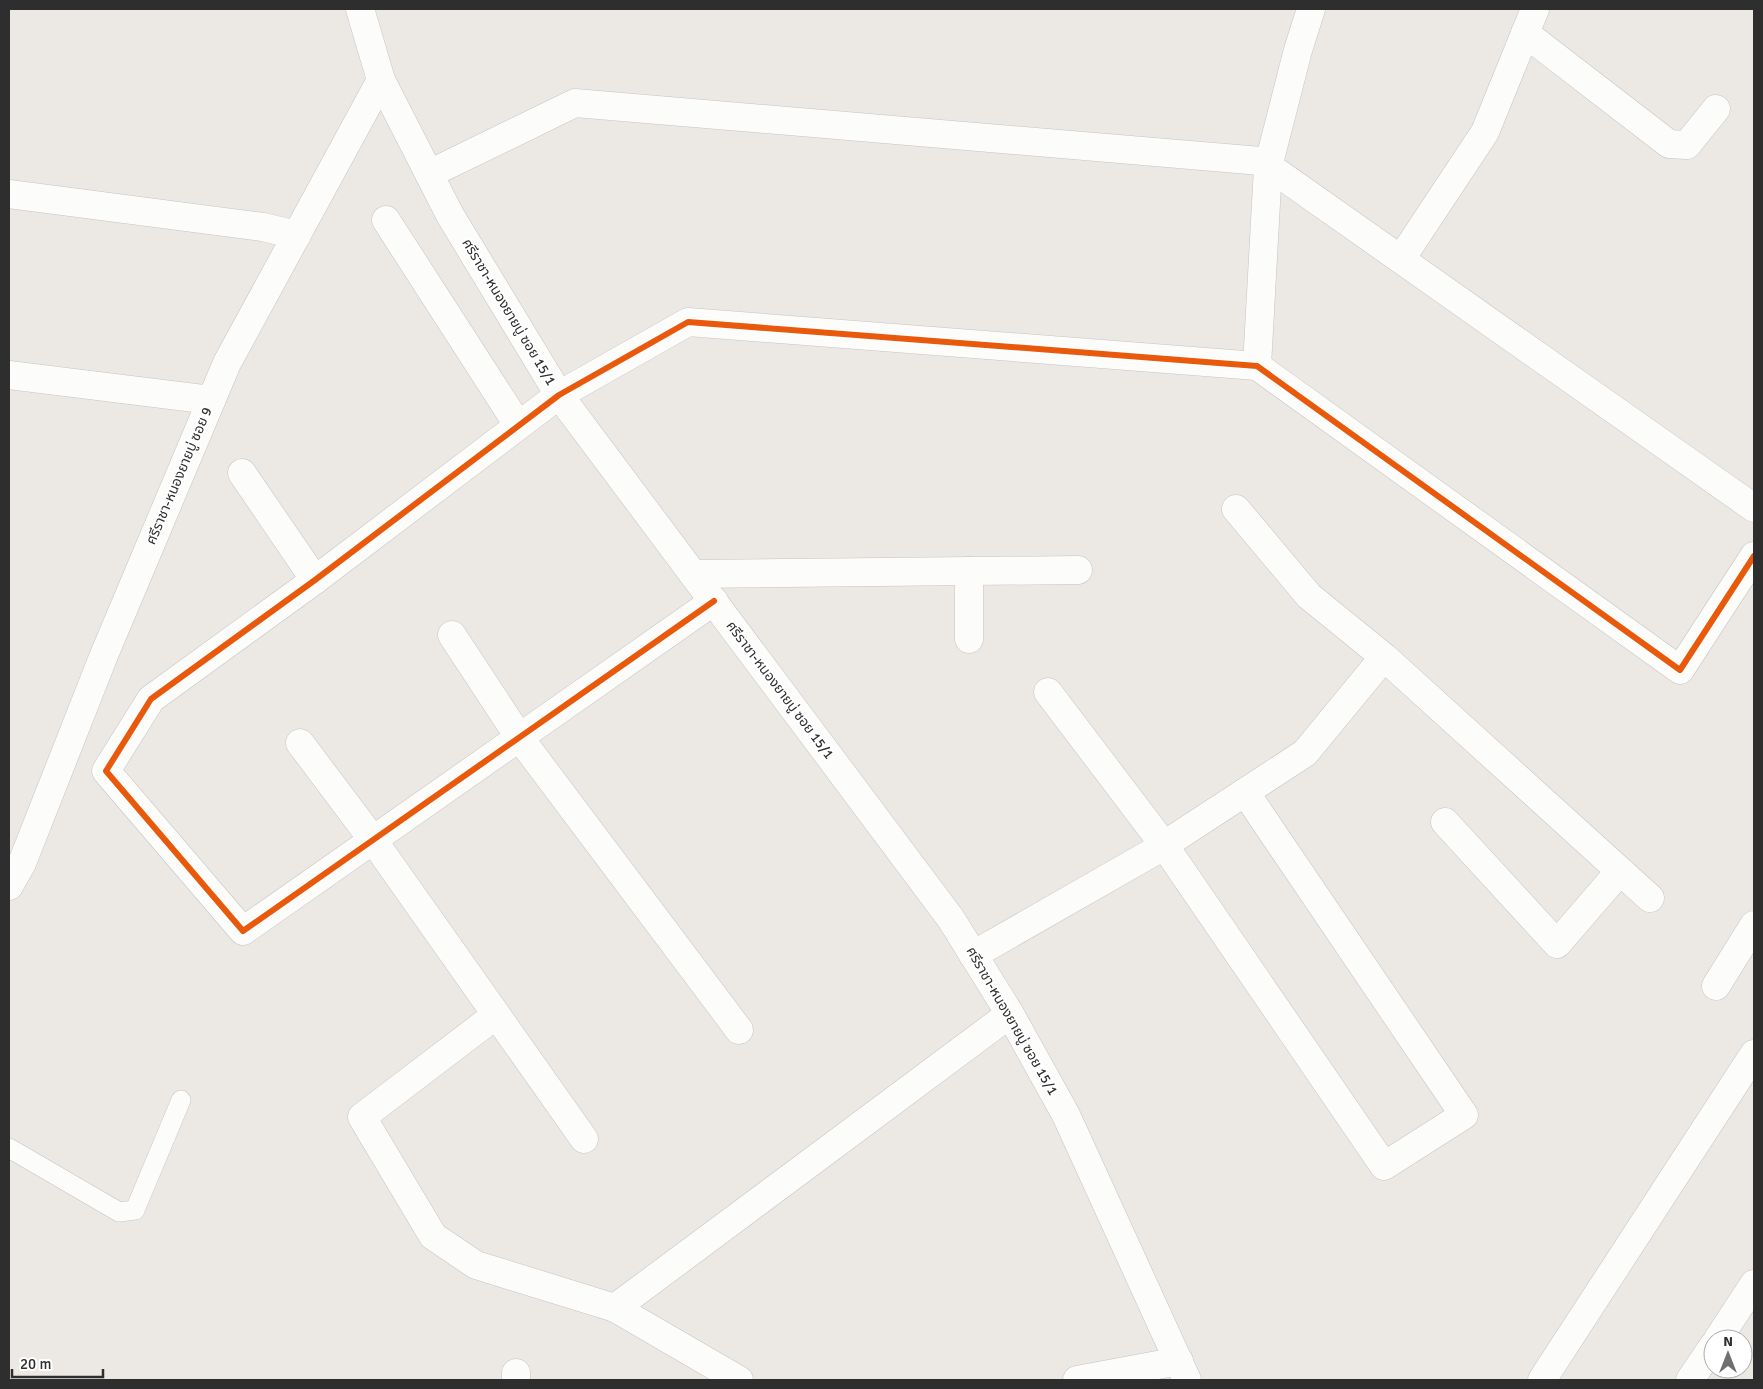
<svg xmlns="http://www.w3.org/2000/svg" width="1763" height="1389" font-family="Signika,'Noto Sans Thai',sans-serif">
	<style>
		.lines { fill: none; stroke-linecap: round; stroke-linejoin: round }
		.lane-casing { stroke: #c5c4c5; stroke-width: 20 }
		.street-casing { stroke: #c5c4c5; stroke-width: 29 }
		.secondary-casing { stroke: #c5c4c5; stroke-width: 29 }
		.lane { stroke: #fcfcfb; stroke-width: 19 }
		.street { stroke: #fcfcfb; stroke-width: 28 }
		.secondary { stroke: #fcfcfb; stroke-width: 28 }
		.cycleway-casing { stroke: #fff; stroke-width: 9 }
		.cycleway { stroke: #e8590c; stroke-width: 6 }
		.labels { text-anchor: middle; dominant-baseline: central; stroke-width: 4; stroke-linejoin: round; paint-order: stroke }
		.street-label { font-size: 14px; fill: #2e2e2e; stroke: #fff }
	</style>
	<rect width="100%" height="100%" fill="#ece8e4"/>
	<g class="lines">
		<defs>
			<polyline id="lane" points="9,1148 119,1212 135,1210 181,1100"/>
			<g id="street">
				<polyline points="1525,33 1669,144 1687,145 1716,109"/>
				<polyline points="429,174 575,103 1261,161 1754,508"/>
				<polyline points="9,194 263,227 297,235"/>
				<polyline points="386,220 518,425"/>
				<polyline points="1401,259 1485,132 1535,9"/>
				<polyline points="1257,366 1268,167 1298,50 1311,9"/>
				<polyline points="9,375 211,400"/>
				<polyline points="242,473 315,580"/>
				<polyline points="1236,509 1309,596 1384,657 1650,898"/>
				<polyline points="969,571 969,639"/>
				<polyline points="693,574 1078,570"/>
				<polyline points="714,601 243,931 106,771 151,699 315,580 559,395 688,322 1257,366 1680,670 1754,556"/>
				<polyline points="452,635 519,737 739,1030"/>
				<polyline points="1048,692 1164,845 1384,1166 1464,1115 1245,792"/>
				<polyline points="300,743 373,840 584,1139"/>
				<polyline points="1445,822 1557,944 1620,871"/>
				<polyline points="9,886 22,863 104,655 227,363 381,80"/>
				<polyline points="973,955 1155,851 1305,753 1384,657"/>
				<polyline points="1716,986 1754,925"/>
				<polyline points="496,1015 362,1117 433,1236 476,1265 615,1308 739,1380"/>
				<polyline points="615,1308 1010,1014"/>
				<polyline points="1718,1339 1754,1284"/>
				<polyline points="516,1380 516,1373"/>
				<polyline points="1077,1380 1179,1361"/>
				<polyline points="1542,1380 1754,1054"/>
				<polyline points="1690,1380 1713,1346"/>
			</g>
			<polyline id="secondary" points="360,9 381,80 450,215 559,395 951,919 1010,1014 1066,1115 1187,1380"/>
		</defs>
		<!-- lane casing -->
		<use href="#lane" class="lane-casing"/>
		<!-- street casing -->
		<use href="#street" class="street-casing"/>
		<!-- secondary casing -->
		<use href="#secondary" class="secondary-casing"/>
		<!-- lane -->
		<use href="#lane" class="lane"/>
		<!-- street -->
		<use href="#street" class="street"/>
		<!-- secondary -->
		<use href="#secondary" class="secondary"/>
		<defs>
			<polyline id="cycleway" points="714,601 243,931 106,771 151,699 315,580 559,395 688,322 1257,366 1680,670 1754,556"/>
		</defs>
		<!-- cycleway casing -->
		<use href="#cycleway" class="cycleway-casing"/>
		<!-- cycleway -->
		<use href="#cycleway" class="cycleway"/>
	</g>
	<g class="labels">
		<!-- street labels -->
		<g class="street-label">
			<text transform="translate(509 312) rotate(59)">ศรีราชา-หนองยายบู่ ซอย 15/1</text>
			<text transform="translate(179 476) rotate(-67)">ศรีราชา-หนองยายบู่ ซอย 9</text>
			<text transform="translate(780 690) rotate(53)">ศรีราชา-หนองยายบู่ ซอย 15/1</text>
			<text transform="translate(1012 1021) rotate(60)">ศรีราชา-หนองยายบู่ ซอย 15/1</text>
		</g>
	</g>
	<!-- border -->
	<rect width="1763" height="1389" fill="none" stroke="#2e2e2e" stroke-width="20"/>
	<!-- north arrow -->
	<g transform="translate(1728 1354)"><circle r="24" fill="#ffffff" stroke="#ababab"/>
	<path d="M0-4L9 19L0 12L-9 19Z" fill="#706f6e"/>
	<text y="-8" font-size="14" font-weight="bold" text-anchor="middle" fill="#2e2e2e">N</text>
	</g>
	<!-- scale -->
	<path d="M12 1369v8h91v-8" fill="none" stroke="#2e2e2e" stroke-width="2.5"/>
	<text x="20" y="1369" font-size="15" fill="#2e2e2e" stroke="#ffffff" stroke-width="4" paint-order="stroke">20 m</text>
</svg>
